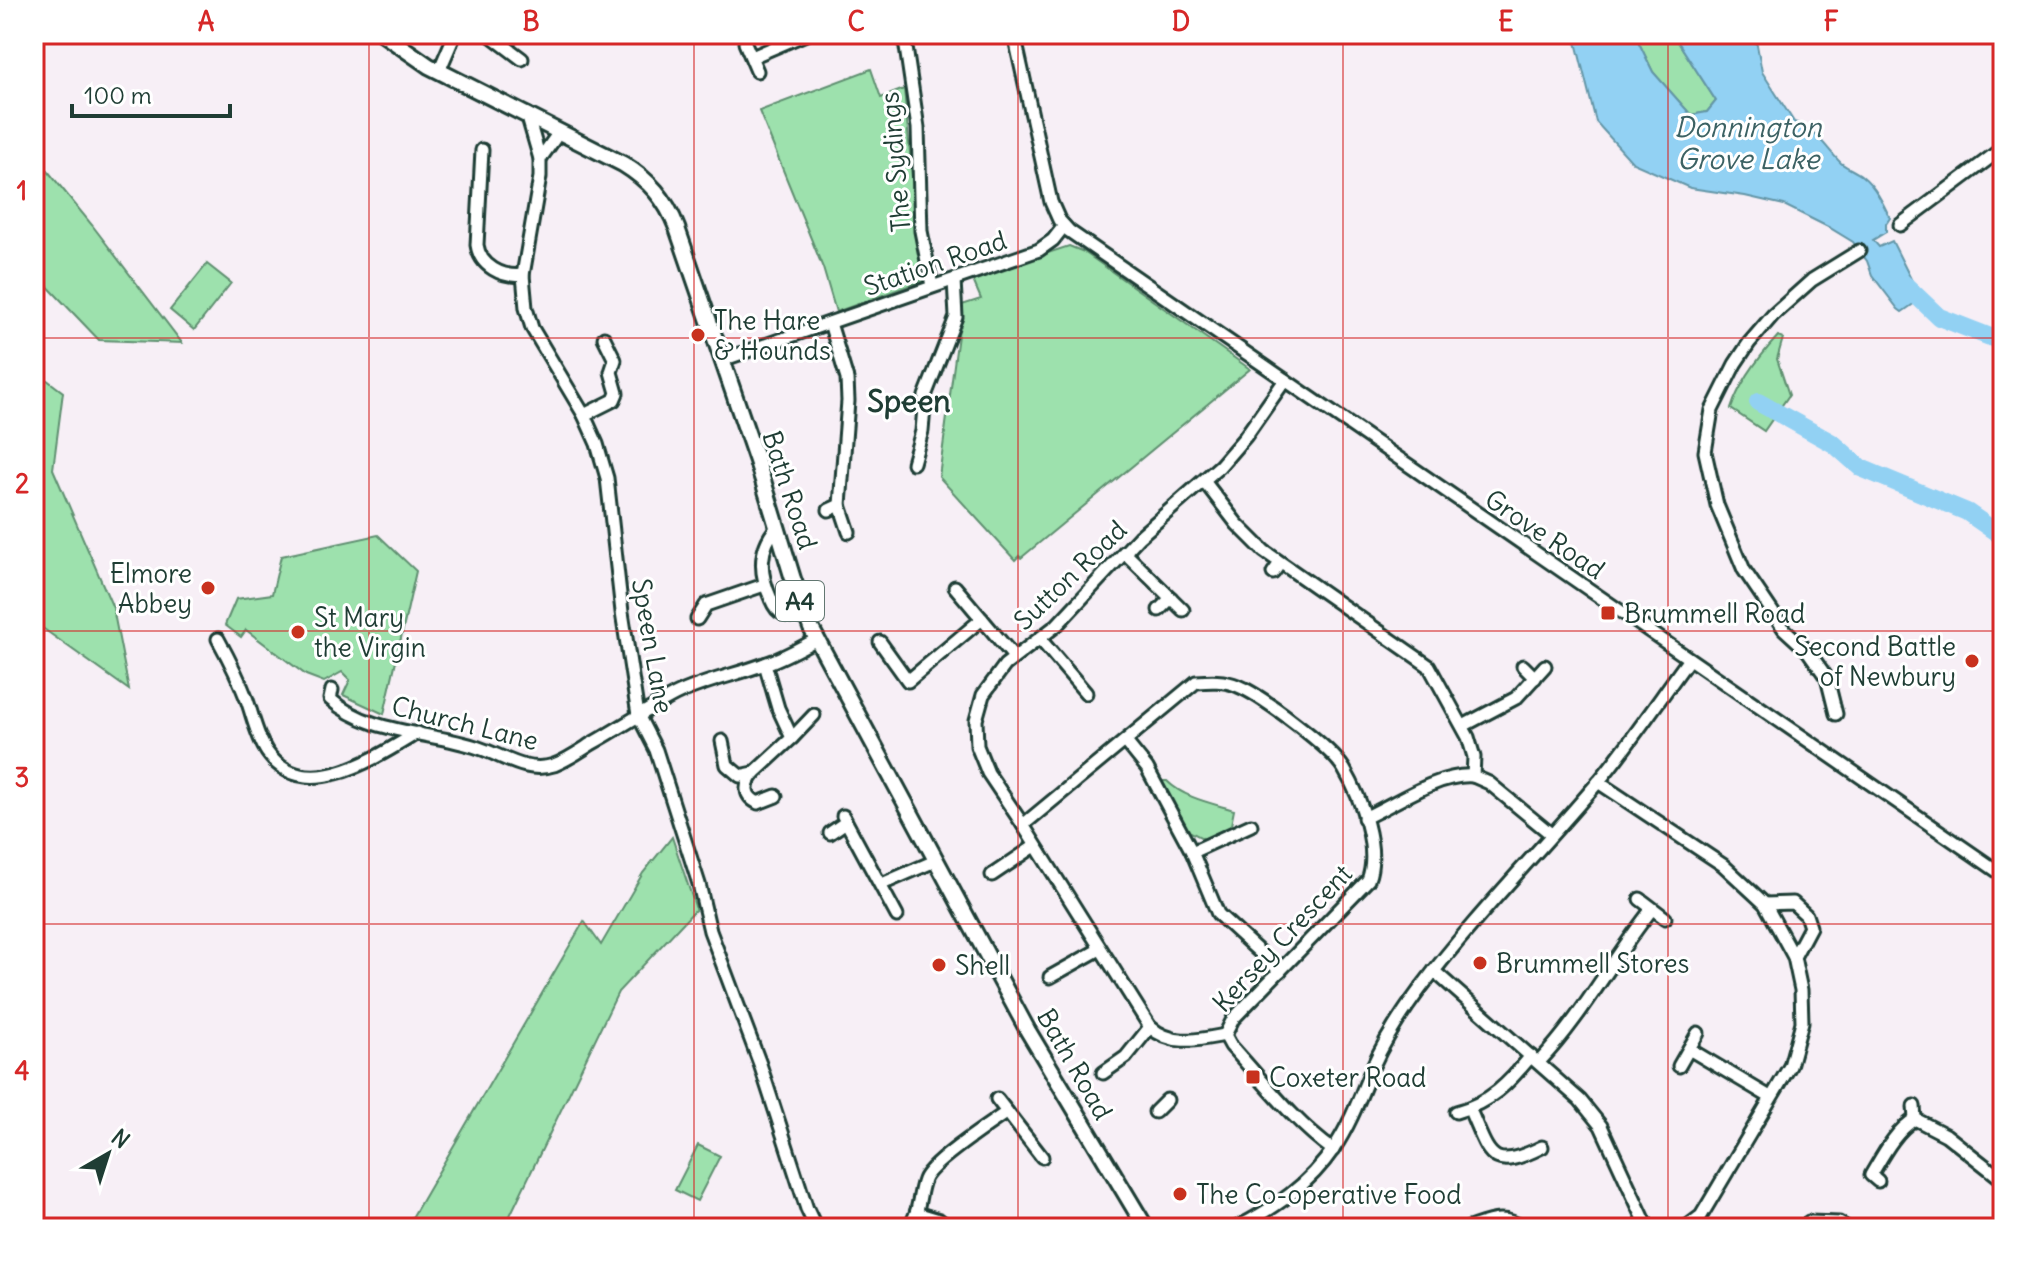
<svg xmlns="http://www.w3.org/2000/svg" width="2037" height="1262" font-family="Delius,sans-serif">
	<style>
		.green { fill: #9de1ad; stroke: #5e8f70; stroke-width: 2 }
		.water { fill: #92d1f3; stroke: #6496a7; stroke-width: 2 }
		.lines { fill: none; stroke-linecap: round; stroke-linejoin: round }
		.river { stroke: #92d1f3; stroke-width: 18 }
		.minor-casing { stroke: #1f3d34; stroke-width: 17 }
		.major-casing { stroke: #1f3d34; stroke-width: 20 }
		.minor { stroke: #fff; stroke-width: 11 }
		.major { stroke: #fff; stroke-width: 14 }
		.grid { fill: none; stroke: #d62828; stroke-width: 2; stroke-opacity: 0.55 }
		.poi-dot { fill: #c8321e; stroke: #fff; stroke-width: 3 }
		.labels { text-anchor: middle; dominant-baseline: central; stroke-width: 6; stroke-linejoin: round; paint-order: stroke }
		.shield { fill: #fff; stroke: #627771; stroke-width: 2 }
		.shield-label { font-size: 24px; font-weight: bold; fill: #1f3d34 }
		.street-label { font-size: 26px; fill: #1f3d34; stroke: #fff }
		.poi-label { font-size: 26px; fill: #1f3d34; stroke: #fff; text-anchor: start }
		.water-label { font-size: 28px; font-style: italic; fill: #3c6264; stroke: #fff }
		.quarter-label { font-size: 30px; font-weight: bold; fill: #1f3d34; stroke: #fff }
		.neatline { fill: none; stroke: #d62828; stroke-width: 3 }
		.grid-label { font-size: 26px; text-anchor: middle; font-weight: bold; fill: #d62828 }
	</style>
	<rect width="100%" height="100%" fill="#f7eff6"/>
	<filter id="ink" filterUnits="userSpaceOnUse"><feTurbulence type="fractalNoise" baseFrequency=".0125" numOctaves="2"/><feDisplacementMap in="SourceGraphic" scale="16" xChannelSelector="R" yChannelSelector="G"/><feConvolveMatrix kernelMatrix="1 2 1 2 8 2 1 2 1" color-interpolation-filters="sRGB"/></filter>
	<g filter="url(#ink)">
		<!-- green -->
		<g class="green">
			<polygon points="1637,34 1673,34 1716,101 1707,112 1691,115 1653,72 1637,39"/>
			<polygon points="871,69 881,98 904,89 922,281 836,312 823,268 759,111"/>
			<polygon points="34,154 92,225 182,343 99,340 34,272"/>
			<polygon points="1069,246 1084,252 1250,369 1021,558 1019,556 1015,560 939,477 962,305 981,299 972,278"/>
			<polygon points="207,264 231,283 194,330 170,310"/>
			<path d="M 1778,336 L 1783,338 L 1777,359 L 1789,395 L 1764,431 L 1731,409 C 1740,381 1759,357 1778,336 Z"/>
			<polygon points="34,370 63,392 53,469 113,608 129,690 34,622"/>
			<polygon points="378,535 416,571 384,714 343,695 350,680 342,672 324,682 306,675 246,630 241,637 225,625 236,599 272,594 281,556"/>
			<path d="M 1161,781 L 1167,781 C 1184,798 1211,803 1234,810 L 1230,830 L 1208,841 L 1191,832 L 1187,834 Z"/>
			<polygon points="672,837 696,909 618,992 504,1228 406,1228 584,921 601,945 643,873"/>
			<polygon points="698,1145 720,1156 697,1201 675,1190"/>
		</g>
		<!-- water -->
		<path class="water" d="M 1574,34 L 1637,34 L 1637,39 L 1653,72 L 1691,115 L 1707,112 L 1716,101 L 1673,34 L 1750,34 L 1757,45 L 1762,72 L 1794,122 C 1816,129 1826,148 1841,163 C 1847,168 1856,171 1862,176 C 1875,186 1883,203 1890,218 L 1886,224 L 1886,232 L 1873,240 L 1879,247 L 1892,241 L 1916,289 L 1915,303 L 1902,312 L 1898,309 L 1872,275 L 1867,261 L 1853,242 L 1830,228 L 1784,205 L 1745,196 L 1690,188 L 1633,163 L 1596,122 Z"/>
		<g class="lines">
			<!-- river -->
			<g class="river">
				<polyline points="1899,279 1939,317 2003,342"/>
				<polyline points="1758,402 1834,444 1861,468 1967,512 2003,537"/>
			</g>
			<defs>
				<g id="minor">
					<polyline points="489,34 522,59"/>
					<polyline points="904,34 918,128 921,231 932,286"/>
					<polyline points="1014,34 1051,202 1059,220 1069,231 2003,875"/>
					<polyline points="745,43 757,71"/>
					<polyline points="752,57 806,34"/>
					<polyline points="439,71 455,34"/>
					<polyline points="527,114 540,159 540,177 523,275 526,308 532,328 584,415 597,444 607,478 622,612 638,715 656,750 699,884 710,931 760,1064 807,1209 816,1228"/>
					<path d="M 482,150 L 477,245 C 480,266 502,278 523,275"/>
					<polyline points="540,159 560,131"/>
					<polyline points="1900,225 2003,148"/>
					<polyline points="830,323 847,379 848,401 840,505 849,532"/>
					<polyline points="722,360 1039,250 1053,240 1064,226"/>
					<polyline points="584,415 614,400 617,393 611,372 615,360 604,338"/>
					<polyline points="913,463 922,431 925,396 956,317 954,280"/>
					<polyline points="1204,481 1237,524 1264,551 1429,666 1468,737 1474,757 1473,776 1489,783 1551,834"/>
					<polyline points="829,510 840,505"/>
					<path d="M 777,527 C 758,549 759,573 771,599 C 773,604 776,611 782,613 C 789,617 798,615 807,619"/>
					<polyline points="1124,552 1183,610"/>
					<polyline points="1273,573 1280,563"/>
					<polyline points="955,587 1014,657"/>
					<polyline points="1159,610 1171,598"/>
					<polyline points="697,619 706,605 764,585"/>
					<path d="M 218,639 C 229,659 239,679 247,700 C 253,717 257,737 267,752 C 304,806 377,757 417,733"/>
					<polyline points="1040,639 1086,693"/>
					<polyline points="880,642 908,681 982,619"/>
					<polyline points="1523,666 1535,678"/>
					<path d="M 332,690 L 330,699 C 370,735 430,731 479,748 C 504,756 526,774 554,765 C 567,760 580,751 591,744 C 620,728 646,710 675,695 C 705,680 737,675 767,663 C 785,657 800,648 817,639"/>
					<polyline points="1836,714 1827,678 1808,651 1784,629 1744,570 1717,505 1705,452 1712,410 1735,364 1749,343 1773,315 1812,280 1859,251"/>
					<polyline points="1463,726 1516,698 1545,666"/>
					<polyline points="792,738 814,715"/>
					<polyline points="722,741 727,765 740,776 754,773 792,738 778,708 765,664"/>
					<polyline points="1126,742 1147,768 1192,852 1218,914 1280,971"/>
					<path d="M 754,773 C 744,785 744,796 758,803 L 776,796"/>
					<polyline points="1598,782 1723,865 1765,904 1794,957 1801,990 1802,1022 1790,1066 1701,1216 1685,1228"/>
					<polyline points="843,816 897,916"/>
					<path d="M 1364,818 C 1395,804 1439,773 1473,776"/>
					<path d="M 1023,825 L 1196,682 C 1210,681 1224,680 1238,686 C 1261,695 1332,748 1344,769 C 1361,798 1380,849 1368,880 L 1233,1019 L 1225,1035"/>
					<polyline points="830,833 846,822"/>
					<polyline points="1192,852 1251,825"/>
					<polyline points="992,875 1035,846"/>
					<polyline points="882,884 935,861"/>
					<polyline points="1640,899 1665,918"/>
					<polyline points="1765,904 1793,903 1806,915 1810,927 1794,957"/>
					<polyline points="1434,971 1580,1100 1601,1126 1648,1228"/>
					<polyline points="1050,977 1100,949"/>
					<path d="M 1225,1035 C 1198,1040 1173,1047 1150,1027 L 1023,825 L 988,773 L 977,746 L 976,720 L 983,695 L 1005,665 L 1057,625 L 1139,537 L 1220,466 L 1245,437 L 1285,380"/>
					<path d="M 1225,1035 L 1231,1046 C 1263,1081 1294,1122 1333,1150"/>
					<polyline points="1689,1049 1770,1097"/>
					<path d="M 1539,1062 C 1583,1016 1612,959 1652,909"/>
					<polyline points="1679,1066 1698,1033"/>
					<polyline points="1103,1073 1126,1057 1150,1027"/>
					<polyline points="997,1099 1042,1157"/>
					<polyline points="1914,1106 1915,1119"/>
					<path d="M 1469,1108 C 1490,1154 1488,1174 1542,1147"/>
					<polyline points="1155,1112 1167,1100"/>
					<path d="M 1456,1112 C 1490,1103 1509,1083 1531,1056"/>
					<path d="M 1878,1181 L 1871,1175 C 1883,1155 1895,1131 1915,1119 L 1946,1135 L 2003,1180"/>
					<polyline points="916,1213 939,1220 949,1228"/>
					<polyline points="1809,1222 1839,1223 1847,1228"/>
					<path d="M 908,1228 C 920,1214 918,1196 924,1180 C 930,1163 990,1124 1007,1112"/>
					<polyline points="957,1228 961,1225"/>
					<path d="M 1236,1228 C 1275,1208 1309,1185 1334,1148 C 1351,1123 1361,1094 1373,1066 C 1385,1039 1403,1012 1420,989 C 1475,916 1540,851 1599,781 C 1631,742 1659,700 1689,659"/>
					<path d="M 1469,1228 C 1490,1221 1504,1214 1523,1228"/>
				</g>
				<path id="major" d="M 383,34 L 429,66 L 623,164 C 649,180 666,199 677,228 L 757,461 L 793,579 L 811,628 L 1028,1031 L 1146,1228"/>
			</defs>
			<!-- minor casing -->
			<use href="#minor" class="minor-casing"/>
			<!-- major casing -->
			<use href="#major" class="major-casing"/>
			<!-- minor -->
			<use href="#minor" class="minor"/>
			<!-- major -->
			<use href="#major" class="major"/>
		</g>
	</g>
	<!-- grid -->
	<path class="grid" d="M 369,34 L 369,1228M 694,34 L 694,1228M 1018,34 L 1018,1228M 1343,34 L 1343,1228M 1668,34 L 1668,1228M 34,338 L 2003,338M 34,631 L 2003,631M 34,924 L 2003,924"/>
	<!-- markers -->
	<g class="poi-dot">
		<circle cx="698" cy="335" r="8"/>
		<circle cx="208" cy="588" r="8"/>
		<rect x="1600" y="605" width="16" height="16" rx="4"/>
		<circle cx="298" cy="632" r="8"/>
		<circle cx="1972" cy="661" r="8"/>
		<circle cx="1480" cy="963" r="8"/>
		<circle cx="939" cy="965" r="8"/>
		<rect x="1245" y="1069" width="16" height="16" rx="4"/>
		<circle cx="1180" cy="1194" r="8"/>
	</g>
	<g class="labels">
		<!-- shield labels -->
		<rect class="shield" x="776" y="581" width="48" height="40" rx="6"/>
		<g class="shield-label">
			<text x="800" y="601">A4</text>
		</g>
		<!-- street labels -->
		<g class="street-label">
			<text transform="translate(895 162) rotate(-95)">The Sydings</text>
			<text transform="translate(935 263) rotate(-19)">Station Road</text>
			<text transform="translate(790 490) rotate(72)">Bath Road</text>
			<text transform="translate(1545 534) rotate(34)">Grove Road</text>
			<text transform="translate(1070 575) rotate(-44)">Sutton Road</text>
			<text transform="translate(653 646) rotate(80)">Speen Lane</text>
			<text transform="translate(465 723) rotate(14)">Church Lane</text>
			<text transform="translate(1282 938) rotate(-47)">Kersey Crescent</text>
			<text transform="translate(1075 1064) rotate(60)">Bath Road</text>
		</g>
		<!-- poi labels -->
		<g class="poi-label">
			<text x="714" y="320">The Hare<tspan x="714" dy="30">&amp; Hounds</tspan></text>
			<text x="192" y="573" text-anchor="end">Elmore<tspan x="192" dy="30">Abbey</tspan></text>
			<text x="1624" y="613">Brummell Road</text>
			<text x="314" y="617">St Mary<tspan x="314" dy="30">the Virgin</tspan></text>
			<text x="1956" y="646" text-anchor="end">Second Battle<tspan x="1956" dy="30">of Newbury</tspan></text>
			<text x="1496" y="963">Brummell Stores</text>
			<text x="955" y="965">Shell</text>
			<text x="1269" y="1077">Coxeter Road</text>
			<text x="1196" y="1194">The Co-operative Food</text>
		</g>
		<!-- water labels -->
		<g class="water-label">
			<text x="1748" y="127">Donnington<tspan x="1748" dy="32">Grove Lake</tspan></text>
		</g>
		<!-- quarter labels -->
		<g class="quarter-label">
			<text x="909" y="401">Speen</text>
		</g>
	</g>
	<!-- margin -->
	<rect width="2037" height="1262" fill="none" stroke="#fff" stroke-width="88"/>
	<!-- north arrow -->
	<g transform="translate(108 1154) rotate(39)" stroke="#ffffff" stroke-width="6" paint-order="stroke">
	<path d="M0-6L14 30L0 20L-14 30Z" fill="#1f3d34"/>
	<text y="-12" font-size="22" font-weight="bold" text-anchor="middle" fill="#1f3d34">N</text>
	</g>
	<!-- scale -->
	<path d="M72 104v12h158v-12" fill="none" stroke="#1f3d34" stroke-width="4"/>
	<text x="84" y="104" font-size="24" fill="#1f3d34" stroke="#ffffff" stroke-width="6" paint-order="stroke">100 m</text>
	<rect x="44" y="44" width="1949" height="1174" class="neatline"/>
	<g class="grid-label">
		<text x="206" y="31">A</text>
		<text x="531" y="31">B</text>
		<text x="856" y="31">C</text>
		<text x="1181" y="31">D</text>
		<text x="1506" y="31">E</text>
		<text x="1831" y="31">F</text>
		<text x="22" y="200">1</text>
		<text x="22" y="493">2</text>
		<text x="22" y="787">3</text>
		<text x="22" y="1080">4</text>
	</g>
</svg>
